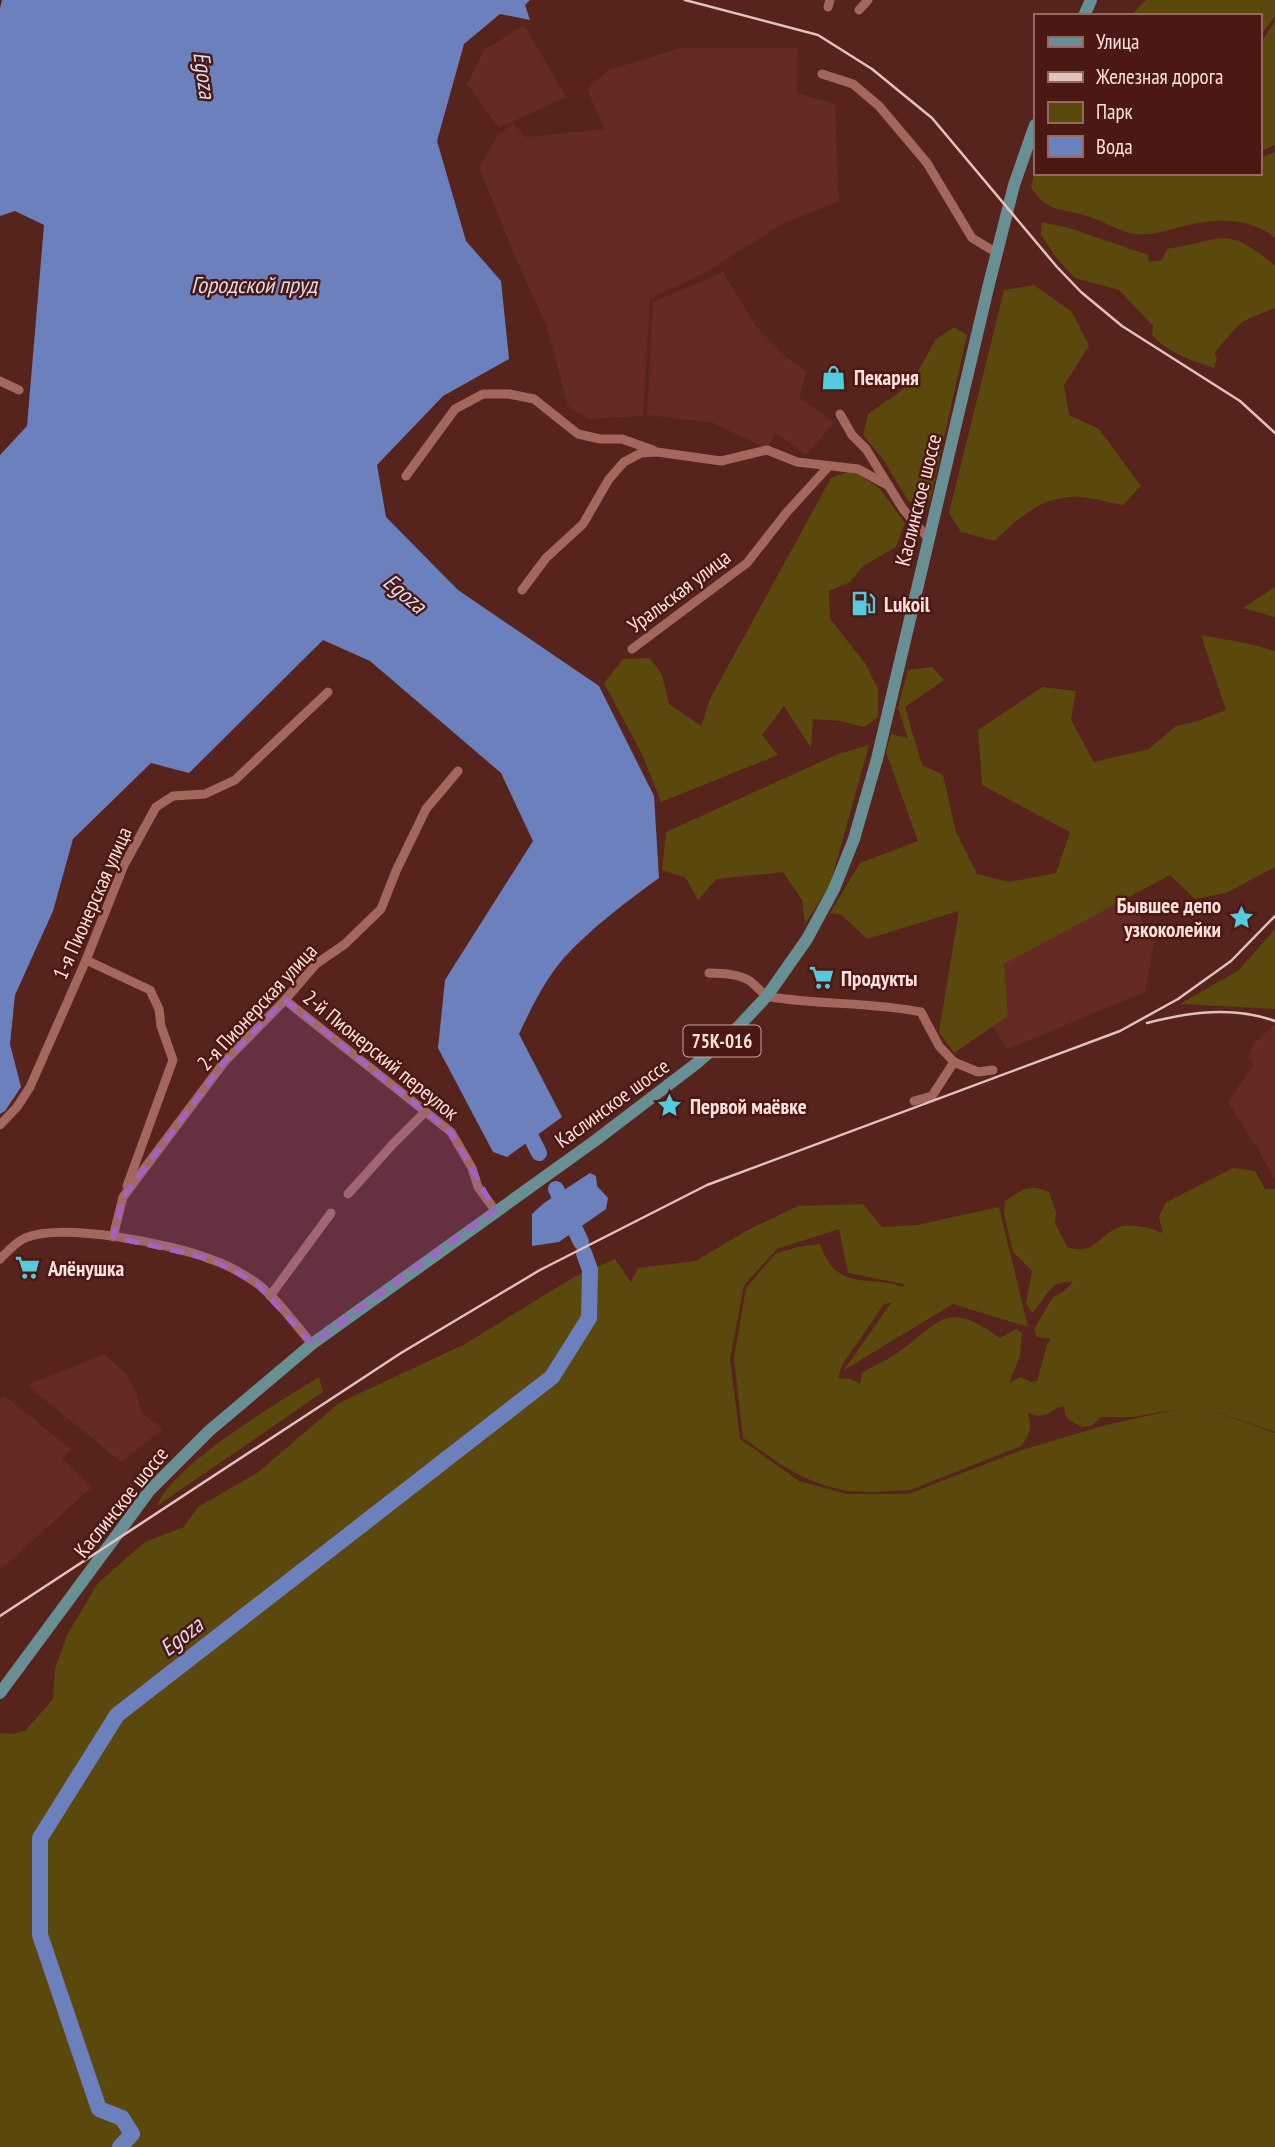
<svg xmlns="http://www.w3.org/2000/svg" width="1275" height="2147" font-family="'PT Sans Narrow',sans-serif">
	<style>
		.built { fill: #652a23 }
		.green { fill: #5b480d; fill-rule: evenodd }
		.water { fill: #6b80bc }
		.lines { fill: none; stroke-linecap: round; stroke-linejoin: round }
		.river { stroke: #6b80bc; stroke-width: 16 }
		.minor { stroke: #a3675e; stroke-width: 9 }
		.major { stroke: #678f94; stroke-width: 12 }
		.rail { stroke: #e2c2bd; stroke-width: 2.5 }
		.marked { fill: #a263c8; fill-opacity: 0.2; stroke: #a263c8; stroke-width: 5; stroke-dasharray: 14 9; stroke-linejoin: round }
		.labels { text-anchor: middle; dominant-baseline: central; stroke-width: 5; stroke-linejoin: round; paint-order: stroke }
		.shield { fill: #4b1813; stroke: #c8a5a1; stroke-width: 2 }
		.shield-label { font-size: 19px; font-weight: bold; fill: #fee2de }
		.poi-label { font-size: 21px; font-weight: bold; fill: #fee2de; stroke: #4b1813; text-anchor: start }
		.street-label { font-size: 21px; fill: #fee2de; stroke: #4b1813 }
		.water-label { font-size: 23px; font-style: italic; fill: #d8def0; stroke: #4b1813 }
	</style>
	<rect width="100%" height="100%" fill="#57231d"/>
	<!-- built -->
	<g class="built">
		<polygon points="524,25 566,97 499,128 467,84 484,50"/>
		<polygon points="681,48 798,48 797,93 835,104 839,201 782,224 710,270 650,299 643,416 589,419 568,406 546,325 516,259 479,167 498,135 513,123 526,137 604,129 587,89 609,70"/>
		<polygon points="723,272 755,325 785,356 807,372 799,397 834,423 806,455 776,433 767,449 713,423 647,415 653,302"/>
		<polygon points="1102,895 1138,912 1154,944 1145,992 1008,1049 987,1019 996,957"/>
		<polygon points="1275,1024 1275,1179 1261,1156 1259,1148 1252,1141 1228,1102 1254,1064 1248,1058 1253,1044"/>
		<polygon points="104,1354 125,1373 136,1392 142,1413 163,1429 121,1462 27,1385"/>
		<polygon points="5,1396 71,1449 62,1458 92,1487 0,1570 0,1399"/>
	</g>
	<!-- green -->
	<g class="green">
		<polygon points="1146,0 1275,0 1275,16 1259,38 1259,16 1130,16"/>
		<polygon points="1275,22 1275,145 1259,152 1259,45"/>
		<path d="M 1275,152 L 1275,238 C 1253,219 1220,218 1193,224 C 1173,228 1156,236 1135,234 C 1117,231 1099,218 1080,214 C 1056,208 1045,210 1031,187 L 1035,171 L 1035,173 L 1259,173 L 1259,158 Z"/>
		<path d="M 1042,222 L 1069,228 L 1148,255 L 1149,262 L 1162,260 L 1167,249 C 1223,241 1225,223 1275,266 L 1275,308 C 1267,311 1250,318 1242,322 C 1239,324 1217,349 1215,353 L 1217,360 L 1214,368 C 1191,360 1168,353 1152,335 L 1153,326 L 1119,290 L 1075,278 L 1058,260 L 1041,235 Z"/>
		<path d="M 1034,285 L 1072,312 L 1089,346 L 1064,385 L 1069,415 L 1099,429 L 1141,486 L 1123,505 C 1106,502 1085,495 1069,497 C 1037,500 1016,520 995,541 L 961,532 L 949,513 L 1004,290 Z"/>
		<polygon points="954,327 967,335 930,500 909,502 883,459 863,435 868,414 901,391 915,377 936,339"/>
		<polygon points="853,470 880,489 905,523 896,547 863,566 850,582 829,591 830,619 865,663 878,689 878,717 865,727 840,721 813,719 811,748 784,706 762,735 778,755 661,802 643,756 604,683 623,659 650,658 662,675 669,704 701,726 711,697 831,478"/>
		<polygon points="1275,587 1275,617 1243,608"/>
		<polygon points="1201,635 1250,644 1275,651 1275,867 1228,892 1195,899 1170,875 1004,964 1008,1016 954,1053 939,1032 959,911 867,939 842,915 830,913 860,863 918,841 886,752 891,734 908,738 898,708 908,670 932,667 944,680 905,707 922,765 943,775 956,832 977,874 1009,882 1056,873 1070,832 982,785 978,730 1042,687 1076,691 1071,720 1094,762 1149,749 1176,726 1195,722 1226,710"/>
		<polygon points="869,745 830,885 805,924 802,900 783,872 716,879 698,900 686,878 662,870 666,832 838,754"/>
		<polygon points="1275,929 1275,1009 1180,1004 1239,970"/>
		<path d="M 1233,1168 L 1255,1171 L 1265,1189 L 1275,1189 L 1275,1432 L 1196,1405 L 1275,1433 L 1275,2147 L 0,2147 L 0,1733 L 12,1734 L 25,1731 L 53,1699 L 55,1669 L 67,1635 L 98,1583 L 145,1542 L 184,1527 L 198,1507 L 257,1473 L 339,1403 L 465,1344 L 574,1277 L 615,1259 L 631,1282 L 638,1268 L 696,1261 L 744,1232 L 798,1206 L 863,1204 L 882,1227 L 918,1225 L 999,1207 L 1028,1327 L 953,1304 L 844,1370 L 891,1303 L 884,1304 L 842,1365 L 838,1378 L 851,1379 L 860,1384 L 862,1373 C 873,1366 885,1361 896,1354 C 942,1321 946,1299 1000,1338 L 1016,1329 L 1022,1333 L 1020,1356 L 1009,1383 L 1021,1377 L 1031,1382 L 1037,1381 L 1047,1345 L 1051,1339 L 1037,1337 L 1034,1329 L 1053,1297 L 1063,1292 L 1073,1282 C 1048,1279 1047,1299 1032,1313 L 1026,1303 L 1032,1271 L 1013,1252 L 1004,1214 L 1005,1201 C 1022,1190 1029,1183 1049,1192 L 1056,1212 L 1055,1223 L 1067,1247 C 1093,1256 1097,1237 1117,1228 C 1131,1222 1150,1228 1163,1233 L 1159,1217 L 1165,1203 ZM 839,1229 L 848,1273 L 904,1284 L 903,1287 C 867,1274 837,1293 820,1244 L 798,1247 L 775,1254 L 746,1288 L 734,1358 L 743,1438 L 780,1464 L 803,1477 L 826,1486 L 847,1491 L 872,1492 L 910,1490 L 1021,1446 C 1030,1435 1032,1427 1028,1413 C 1047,1421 1048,1410 1064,1406 L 1065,1414 L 1069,1420 L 1082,1427 L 1091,1426 L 1101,1417 L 1133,1417 L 1178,1409 L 1106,1425 L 1022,1450 L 908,1494 L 847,1494 L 799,1481 L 740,1439 L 730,1359 L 744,1285 L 777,1249 Z"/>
		<path d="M 319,1377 L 323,1392 L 157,1506 C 172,1465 279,1402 319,1377 Z"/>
	</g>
	<!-- water -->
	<g class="water">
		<path d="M 2,0 L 530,0 L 525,5 L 530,20 L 500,14 L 464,44 L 437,141 L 466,241 L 501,281 L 509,359 L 443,396 L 377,465 L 386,517 L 458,590 L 599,686 L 654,796 L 659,878 C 626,902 591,928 563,959 C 544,981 531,1009 519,1034 L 562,1117 L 507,1157 L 493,1152 L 438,1048 L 445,980 L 533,841 L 501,773 L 370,661 L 323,640 L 189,773 L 151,763 L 73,839 L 53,911 L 15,995 L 10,1044 L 21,1087 L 5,1111 L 0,1114 L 0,455 L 27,426 L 44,225 L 15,211 L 0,216 L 0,8 Z"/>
		<polygon points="590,1173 596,1176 597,1186 608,1198 606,1209 559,1242 532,1246 532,1214 544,1203"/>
	</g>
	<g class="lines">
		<!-- river -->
		<g class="river">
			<polyline points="523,1121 539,1153"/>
			<polyline points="556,1189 581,1242"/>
			<polyline points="120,2147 132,2134 122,2118 99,2109 40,1935 40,1838 117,1715 552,1377 589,1318 590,1270 584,1253"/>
		</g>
		<!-- minor -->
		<g class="minor">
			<polyline points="828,7 830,0"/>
			<polyline points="859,10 868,0"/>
			<polyline points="822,74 853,84 879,106 927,163 972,238 997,253"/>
			<polyline points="0,381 19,390"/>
			<polyline points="840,414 852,435 866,449 903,509 928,538"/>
			<polyline points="406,476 455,409 483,394 509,394 534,399 578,434 600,439 622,439 653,450"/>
			<polyline points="522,590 546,558 583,524 609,479 624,462 641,453 657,452 721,461 767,450 797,462 858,469 889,486"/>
			<polyline points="632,649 747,563 787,512 829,466"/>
			<polyline points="86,960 150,990 159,1009 161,1026 173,1060 127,1186"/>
			<path d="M 709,973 C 722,973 739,974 750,981 C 758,987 762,995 771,997 C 821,1005 872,1002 921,1012 L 939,1046 L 954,1062 L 932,1096 L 914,1101"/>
			<polyline points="285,1000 451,1132 472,1168 478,1187 495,1210"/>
			<polyline points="954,1062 978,1072 993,1070"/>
			<polyline points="0,1125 17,1107 30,1087 86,960 124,865 156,807 173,796 205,794 235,780 328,692"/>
			<polyline points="348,1194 393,1144 425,1112"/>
			<polyline points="113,1237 123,1197 225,1061 285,1000 316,964 345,944 381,909 396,871 426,809 458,771"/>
			<path d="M 0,1259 C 7,1252 16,1242 25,1238 C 63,1222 172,1244 210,1259 C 226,1264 245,1275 258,1284 C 279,1301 295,1324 312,1344"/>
			<polyline points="270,1296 331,1213"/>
		</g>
		<!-- major -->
		<g class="major">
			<polyline points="1084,16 1091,0"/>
			<polyline points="0,1693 150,1490 209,1431 312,1344 596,1140 697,1063 738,1027 767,996 807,939 834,889 854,839 877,759 988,288 1014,185 1035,125"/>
		</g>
		<!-- rail -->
		<g class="rail">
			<polyline points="685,0 818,35 872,69 932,118 1057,267 1081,292 1122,326 1240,401 1275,433"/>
			<path d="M 1147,1023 C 1189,1012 1233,1006 1275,1021"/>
			<polyline points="0,1616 401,1353 540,1270 707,1185 1120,1031 1178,999 1231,961 1275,916"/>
		</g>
	</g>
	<!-- marked area -->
	<path class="marked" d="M 285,1000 L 451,1132 L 495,1210 L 312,1344 L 256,1283 L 211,1259 L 113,1237 L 123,1197 L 225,1061 Z"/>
	<!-- icons -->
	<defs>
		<symbol id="shop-bare" viewBox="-9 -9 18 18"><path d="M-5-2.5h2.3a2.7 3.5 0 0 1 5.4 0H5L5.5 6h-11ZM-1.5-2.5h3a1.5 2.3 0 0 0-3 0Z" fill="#54cadc" stroke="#4b1813" stroke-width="2.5" paint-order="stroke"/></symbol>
		<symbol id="fuel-bare" viewBox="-9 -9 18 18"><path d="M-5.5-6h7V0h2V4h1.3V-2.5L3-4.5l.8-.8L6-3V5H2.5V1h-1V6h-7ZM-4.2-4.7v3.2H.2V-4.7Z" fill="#54cadc" stroke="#4b1813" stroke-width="2.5" paint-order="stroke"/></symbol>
		<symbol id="sight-bare" viewBox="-9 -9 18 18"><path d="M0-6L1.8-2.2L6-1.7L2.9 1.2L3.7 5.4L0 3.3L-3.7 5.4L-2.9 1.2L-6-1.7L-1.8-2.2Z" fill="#54cadc" stroke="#4b1813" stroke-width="2.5" paint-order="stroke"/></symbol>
		<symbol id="supermarket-bare" viewBox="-9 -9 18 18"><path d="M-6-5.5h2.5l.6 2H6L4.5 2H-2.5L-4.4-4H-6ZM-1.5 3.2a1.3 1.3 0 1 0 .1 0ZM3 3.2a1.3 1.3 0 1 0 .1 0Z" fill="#54cadc" stroke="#4b1813" stroke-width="2.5" paint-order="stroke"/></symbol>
	</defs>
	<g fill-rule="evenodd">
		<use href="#shop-bare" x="816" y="360" width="35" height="35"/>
		<use href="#fuel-bare" x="846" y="586" width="35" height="35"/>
		<use href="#sight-bare" x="1224" y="900" width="35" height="35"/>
		<use href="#supermarket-bare" x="804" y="960" width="35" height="35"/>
		<use href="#sight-bare" x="652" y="1088" width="35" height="35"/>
		<use href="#supermarket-bare" x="10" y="1250" width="35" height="35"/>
	</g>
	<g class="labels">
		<!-- shield labels -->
		<rect class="shield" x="683.5" y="1025.5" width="77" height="31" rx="5"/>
		<g class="shield-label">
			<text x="722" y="1041">75К-016</text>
		</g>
		<!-- poi labels -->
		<g class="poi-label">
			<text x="854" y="377">Пекарня</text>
			<text x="884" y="604">Lukoil</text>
			<text x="1221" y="905" text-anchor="end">Бывшее депо<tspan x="1221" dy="24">узкоколейки</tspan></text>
			<text x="841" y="978">Продукты</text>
			<text x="690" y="1106">Первой маёвке</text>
			<text x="48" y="1268">Алёнушка</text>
		</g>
		<!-- street labels -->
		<g class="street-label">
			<text transform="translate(918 500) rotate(-76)">Каслинское шоссе</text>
			<text transform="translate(679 591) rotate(-37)">Уральская улица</text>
			<text transform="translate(92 903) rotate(-66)">1-я Пионерская улица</text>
			<text transform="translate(257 1007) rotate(-47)">2-я Пионерская улица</text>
			<text transform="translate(381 1055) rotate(39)">2-й Пионерский переулок</text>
			<text transform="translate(612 1103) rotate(-36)">Каслинское шоссе</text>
			<text transform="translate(121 1502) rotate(-51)">Каслинское шоссе</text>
		</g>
		<!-- water labels -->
		<g class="water-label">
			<text transform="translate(205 75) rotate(82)">Egoza</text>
			<text x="254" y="284">Городской пруд</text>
			<text transform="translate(405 593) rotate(40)">Egoza</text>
			<text transform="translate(181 1636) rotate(-38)">Egoza</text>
		</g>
	</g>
	<!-- legend -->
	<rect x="1034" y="14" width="228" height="161" fill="#4b1813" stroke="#936964" stroke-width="2"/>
	<rect x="1048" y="37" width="35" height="10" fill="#678f94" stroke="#936964" stroke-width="2"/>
	<text x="1096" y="49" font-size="21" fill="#fee2de">Улица</text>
	<rect x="1048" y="72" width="35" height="10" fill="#e2c2bd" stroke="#936964" stroke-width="2"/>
	<text x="1096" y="84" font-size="21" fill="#fee2de">Железная дорога</text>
	<rect x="1048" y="102" width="35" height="21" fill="#5b480d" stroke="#936964" stroke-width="2"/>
	<text x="1096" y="119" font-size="21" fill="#fee2de">Парк</text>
	<rect x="1048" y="136" width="35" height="21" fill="#6b80bc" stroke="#936964" stroke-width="2"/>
	<text x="1096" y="154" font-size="21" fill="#fee2de">Вода</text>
</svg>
